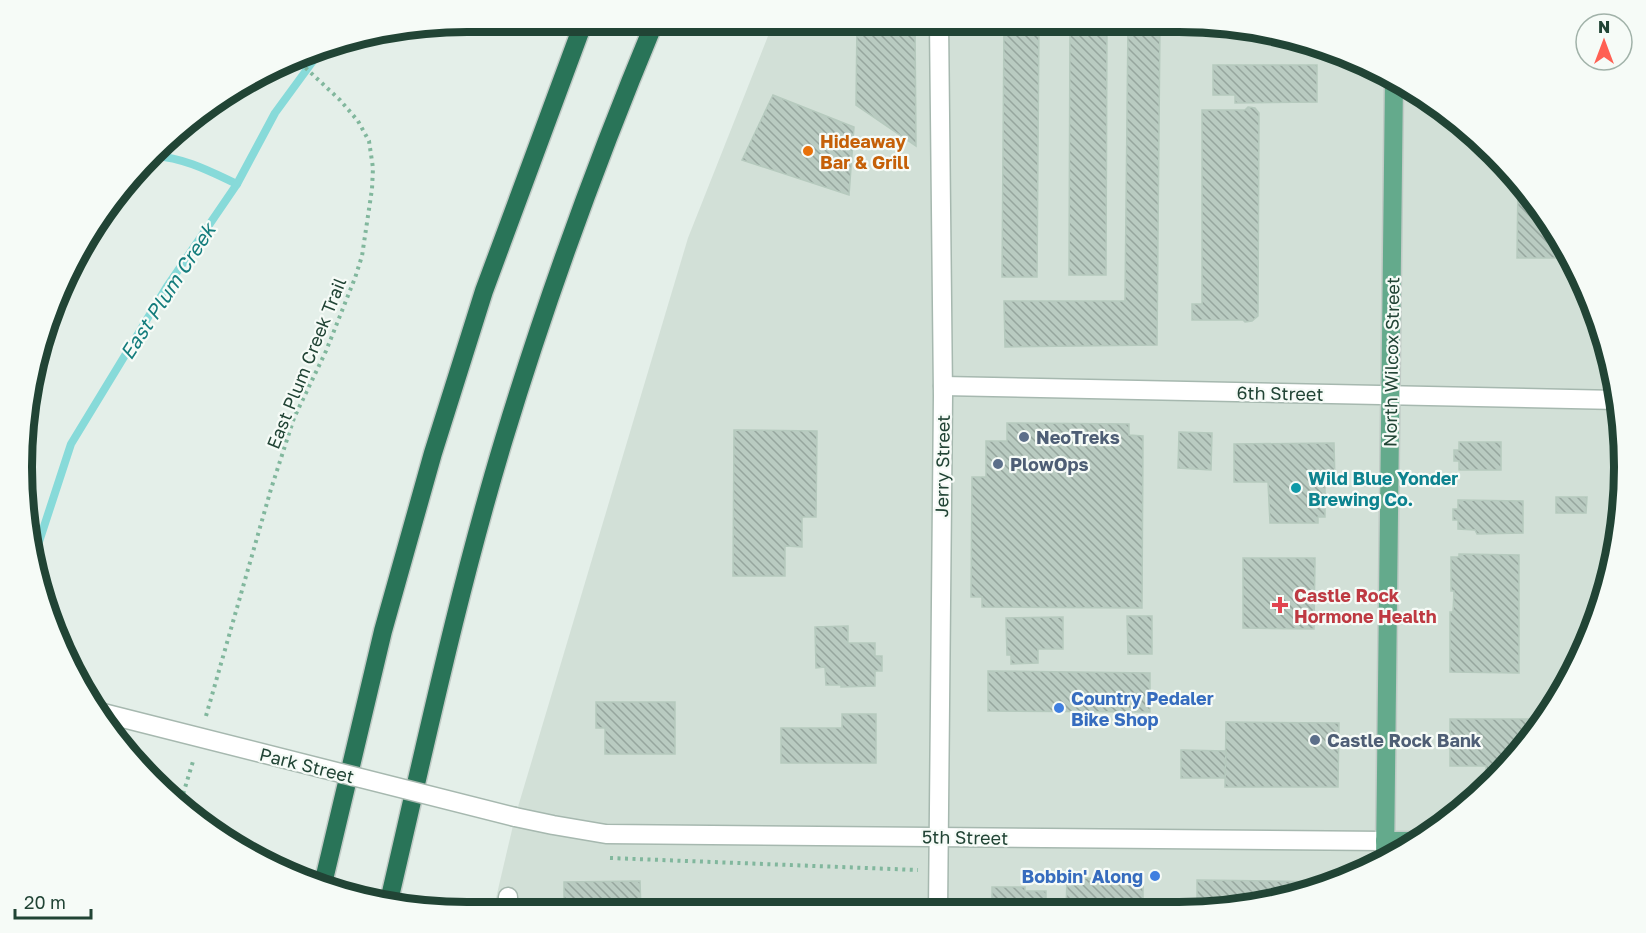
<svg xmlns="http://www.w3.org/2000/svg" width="1646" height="933" font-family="'Golos Text',sans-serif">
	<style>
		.built { fill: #d2e0d7 }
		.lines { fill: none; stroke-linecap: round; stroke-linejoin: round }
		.stream { stroke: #87dad9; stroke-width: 8 }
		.building { fill: url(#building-back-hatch); stroke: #b6cabe; stroke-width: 1.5 }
		.minor-casing { stroke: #a6b8af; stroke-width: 21 }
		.tertiary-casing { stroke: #a6b8af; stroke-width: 21 }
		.primary-casing { stroke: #c1cbc6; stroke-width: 21 }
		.motorway-casing { stroke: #c1cbc6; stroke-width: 21 }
		.path { stroke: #81b79d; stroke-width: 4; stroke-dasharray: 3 4.5; stroke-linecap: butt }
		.minor { stroke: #fff; stroke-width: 18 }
		.tertiary { stroke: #fff; stroke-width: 18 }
		.primary { stroke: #64aa8c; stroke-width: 18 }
		.motorway { stroke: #297458; stroke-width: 18 }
		.tertiary-bridge-casing { stroke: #a6b8af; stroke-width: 21; stroke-linecap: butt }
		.tertiary-bridge { stroke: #fff; stroke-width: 18 }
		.food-dot { fill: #e8710a; stroke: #f6fbf7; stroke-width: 2 }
		.service-dot { fill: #5c6f8a; stroke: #f6fbf7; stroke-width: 2 }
		.culture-dot { fill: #0f9aa8; stroke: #f6fbf7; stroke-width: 2 }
		.health-dot { fill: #e0444e; stroke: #f6fbf7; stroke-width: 2 }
		.shop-dot { fill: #3f7fe0; stroke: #f6fbf7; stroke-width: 2 }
		.labels { text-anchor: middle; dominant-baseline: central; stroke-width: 4.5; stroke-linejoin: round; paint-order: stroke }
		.food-label { font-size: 18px; font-weight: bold; fill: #c56008; stroke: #f6fbf7; text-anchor: start }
		.street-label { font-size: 18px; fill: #214435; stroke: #f6fbf7 }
		.service-label { font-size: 18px; font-weight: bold; fill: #4e5e75; stroke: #f6fbf7; text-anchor: start }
		.culture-label { font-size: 18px; font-weight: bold; fill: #0d838f; stroke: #f6fbf7; text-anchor: start }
		.health-label { font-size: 18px; font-weight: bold; fill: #be3a42; stroke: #f6fbf7; text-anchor: start }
		.shop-label { font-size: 18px; font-weight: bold; fill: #366cbe; stroke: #f6fbf7; text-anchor: start }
		.water-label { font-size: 20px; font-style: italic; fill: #137c7c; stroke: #f6fbf7 }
		.rim { fill: none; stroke: #214435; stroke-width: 8 }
	</style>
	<defs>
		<pattern id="building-back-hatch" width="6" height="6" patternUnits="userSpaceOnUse" patternTransform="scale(1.5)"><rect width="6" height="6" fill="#b9cbc1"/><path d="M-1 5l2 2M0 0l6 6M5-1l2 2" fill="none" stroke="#96a69e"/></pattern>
	</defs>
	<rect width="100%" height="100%" fill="#e4efe9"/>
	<!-- built -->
	<polygon class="built" points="774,21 1209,22 1323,45 1427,96 1494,151 1550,219 1591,296 1616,379 1625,466 1617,553 1591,637 1550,714 1494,782 1403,852 1322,888 1209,911 493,911 515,817 688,238"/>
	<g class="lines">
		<!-- stream -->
		<g class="stream">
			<path d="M 155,156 C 185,158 211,172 237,184"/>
			<polyline points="34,557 71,444 166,288 237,184 275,113 316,57 333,43"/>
		</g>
	</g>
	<!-- building -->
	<g class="building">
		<polygon points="857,22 915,22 916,146 856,105"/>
		<polygon points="1004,22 1039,22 1037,277 1002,277"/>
		<polygon points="1070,22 1107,22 1106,275 1069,275"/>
		<polygon points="1128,22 1160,22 1157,345 1005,347 1004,301 1125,301"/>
		<polygon points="1213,65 1317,65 1317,102 1235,103 1235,95 1213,95"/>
		<polygon points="773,95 854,127 849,195 742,160"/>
		<polygon points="1248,107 1255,108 1259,113 1258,316 1252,321 1245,322 1243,320 1192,320 1192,304 1202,304 1202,110 1245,110"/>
		<polygon points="1518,180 1550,219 1571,258 1517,258"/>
		<polygon points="1007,423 1129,424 1129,435 1143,436 1142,608 982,607 982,597 971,597 972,477 986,477 986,441 1007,441"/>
		<polygon points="734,430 817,431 816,517 802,517 802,547 785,546 785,576 733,576"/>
		<polygon points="1179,432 1212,433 1211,470 1178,468"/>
		<polygon points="1459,442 1501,442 1501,470 1459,470 1459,461 1454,461 1454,450 1459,450"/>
		<polygon points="1334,443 1335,482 1325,481 1325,517 1318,517 1318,523 1270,523 1268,482 1234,482 1234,444"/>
		<polygon points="1556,497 1587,497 1586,513 1556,513"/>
		<polygon points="1458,500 1523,501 1523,533 1477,534 1475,530 1458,529 1458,520 1453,520 1453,509 1458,509"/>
		<polygon points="1459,554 1519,555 1519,673 1450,672 1450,612 1453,612 1454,591 1451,591 1451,557 1459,557"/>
		<polygon points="1243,558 1315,558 1314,629 1243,628"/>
		<polygon points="1127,616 1152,616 1152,654 1128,654"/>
		<polygon points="1063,617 1063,649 1038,649 1038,663 1011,664 1011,655 1007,655 1006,618"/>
		<polygon points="848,626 848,643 875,643 875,656 882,656 882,671 875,671 875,686 841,687 841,685 826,685 825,667 816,668 815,627"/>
		<polygon points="988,671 1150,673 1150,712 988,711"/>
		<polygon points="596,702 675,702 675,754 605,754 605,728 596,728"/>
		<polygon points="842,714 876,714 876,763 781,763 781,728 842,728"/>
		<polygon points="1450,719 1530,719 1530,739 1503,772 1486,772 1486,766 1450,766"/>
		<polygon points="1226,722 1339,723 1338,787 1225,787"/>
		<polygon points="1181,750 1226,751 1225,778 1181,778"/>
		<polygon points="1067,878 1143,879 1143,911 1066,911"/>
		<polygon points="1197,880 1333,882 1333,883 1322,888 1209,911 1197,911"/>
		<polygon points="640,881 641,911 564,911 564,882"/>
		<polygon points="992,887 1025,887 1025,891 1046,891 1046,911 992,911"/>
		<rect x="676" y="900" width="26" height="11"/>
	</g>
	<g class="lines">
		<defs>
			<g id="minor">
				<polyline points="507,911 508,897"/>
				<polyline points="938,911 943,396 939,22"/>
			</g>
			<g id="tertiary">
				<polyline points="943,386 1618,400"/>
				<polyline points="515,817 553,825 606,834 1385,841"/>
			</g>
			<g id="primary">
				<polyline points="1385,841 1416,841"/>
				<polyline points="1385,860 1394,80"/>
			</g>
			<g id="motorway">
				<polyline points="322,888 383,631 433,453 484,291 584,21"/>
				<path d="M 389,901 C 425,747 458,591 504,439 C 547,297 598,158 655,21"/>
			</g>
		</defs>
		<!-- minor casing -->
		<use href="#minor" class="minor-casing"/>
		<!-- tertiary casing -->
		<use href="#tertiary" class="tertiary-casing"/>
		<!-- primary casing -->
		<use href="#primary" class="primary-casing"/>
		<!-- motorway casing -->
		<use href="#motorway" class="motorway-casing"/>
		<!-- path -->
		<g class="path">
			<polyline points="206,716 271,489 294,418 326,351 355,278 362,256 372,189 373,168 369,141 358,121 340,100 296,59"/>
			<polyline points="181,801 194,758"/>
			<polyline points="610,858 918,870"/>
		</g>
		<!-- minor -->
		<use href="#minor" class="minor"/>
		<!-- tertiary -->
		<use href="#tertiary" class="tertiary"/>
		<!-- primary -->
		<use href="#primary" class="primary"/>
		<!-- motorway -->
		<use href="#motorway" class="motorway"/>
		<defs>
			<polyline id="tertiary-bridge" points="99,712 515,817"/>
		</defs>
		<!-- tertiary-bridge casing -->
		<use href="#tertiary-bridge" class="tertiary-bridge-casing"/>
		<!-- tertiary-bridge -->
		<use href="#tertiary-bridge" class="tertiary-bridge"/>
	</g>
	<!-- markers -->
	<circle class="food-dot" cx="808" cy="151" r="6"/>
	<g class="service-dot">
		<circle cx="1024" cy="437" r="6"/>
		<circle cx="998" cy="464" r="6"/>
		<circle cx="1315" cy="740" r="6"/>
	</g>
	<circle class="culture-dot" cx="1296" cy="488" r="6"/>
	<path class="health-dot" d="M1277 596h6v6h6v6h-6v6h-6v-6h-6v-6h6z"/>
	<g class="shop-dot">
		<circle cx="1059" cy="708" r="6"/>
		<circle cx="1155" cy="876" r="6"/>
	</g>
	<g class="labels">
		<!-- food labels -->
		<g class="food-label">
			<text x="820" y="141">Hideaway<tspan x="820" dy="21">Bar &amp; Grill</tspan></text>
		</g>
		<!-- street labels -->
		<g class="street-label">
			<text transform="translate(1391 362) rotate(-89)">North Wilcox Street</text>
			<text transform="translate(306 363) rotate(-68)">East Plum Creek Trail</text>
			<text transform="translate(1280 393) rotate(1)">6th Street</text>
			<text transform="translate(942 466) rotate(-89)">Jerry Street</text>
			<text transform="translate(307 765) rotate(14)">Park Street</text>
			<text transform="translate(965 837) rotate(1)">5th Street</text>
		</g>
		<!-- service labels -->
		<g class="service-label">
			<text x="1036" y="437">NeoTreks</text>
			<text x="1010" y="464">PlowOps</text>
			<text x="1327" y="740">Castle Rock Bank</text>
		</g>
		<!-- culture labels -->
		<g class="culture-label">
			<text x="1308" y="478">Wild Blue Yonder<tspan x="1308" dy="21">Brewing Co.</tspan></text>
		</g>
		<!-- health labels -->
		<g class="health-label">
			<text x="1294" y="595">Castle Rock<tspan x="1294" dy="21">Hormone Health</tspan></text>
		</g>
		<!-- shop labels -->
		<g class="shop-label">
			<text x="1071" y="698">Country Pedaler<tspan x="1071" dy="21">Bike Shop</tspan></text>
			<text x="1143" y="876" text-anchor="end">Bobbin' Along</text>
		</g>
		<!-- water labels -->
		<g class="water-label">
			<text transform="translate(167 291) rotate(-57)">East Plum Creek</text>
		</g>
	</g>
	<!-- crop -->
	<path d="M0 0H1646V933H0ZM467 32H1179A435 435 0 0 1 1614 467V467A435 435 0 0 1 1179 902H467A435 435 0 0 1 32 467V467A435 435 0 0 1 467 32Z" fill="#f6fbf7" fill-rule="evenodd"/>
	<path class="rim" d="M467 32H1179A435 435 0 0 1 1614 467V467A435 435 0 0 1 1179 902H467A435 435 0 0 1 32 467V467A435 435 0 0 1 467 32Z"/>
	<!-- north arrow -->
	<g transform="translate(1604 42)"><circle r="28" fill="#f6fbf7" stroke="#a1b2a9" stroke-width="1.5"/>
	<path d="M0-4.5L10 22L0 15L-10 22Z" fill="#ff6053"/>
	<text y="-9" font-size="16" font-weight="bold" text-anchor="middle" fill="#214435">N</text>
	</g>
	<!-- scale -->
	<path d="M15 909v9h76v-9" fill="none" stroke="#214435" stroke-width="3"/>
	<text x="24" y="909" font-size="18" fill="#214435" stroke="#f6fbf7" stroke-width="4.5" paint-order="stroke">20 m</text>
</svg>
